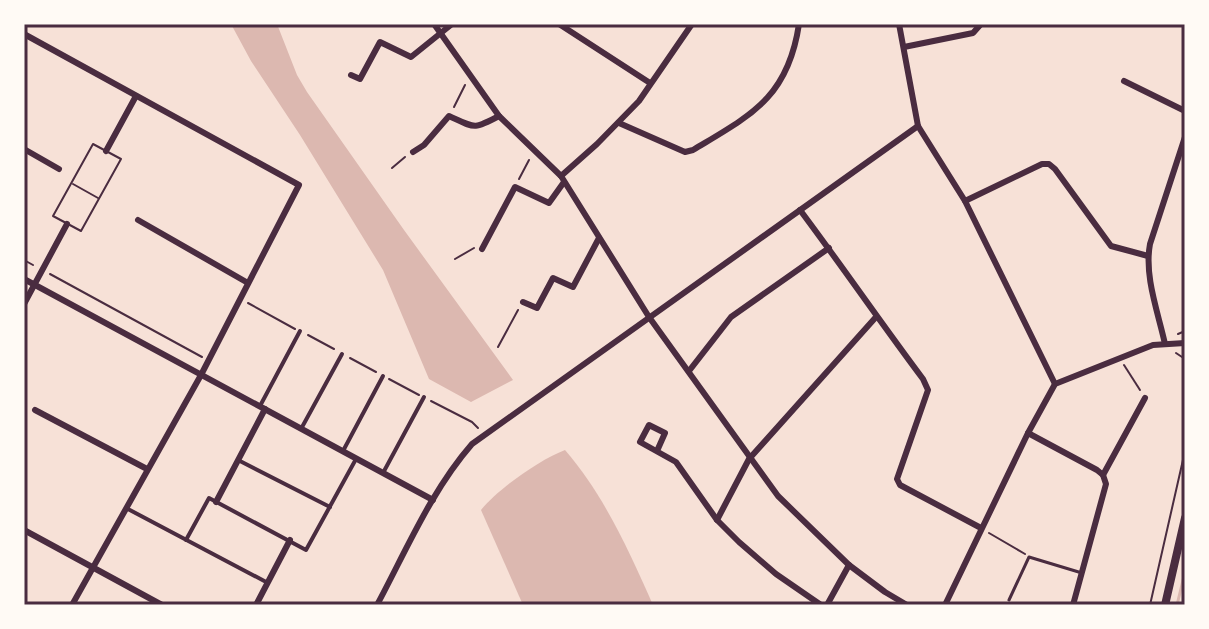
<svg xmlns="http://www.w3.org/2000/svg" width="1209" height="629" font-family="'Fira Sans Condensed',sans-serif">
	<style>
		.water { fill: #dcb8b0 }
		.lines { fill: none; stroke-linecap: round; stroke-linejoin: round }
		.stream { stroke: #dcb8b0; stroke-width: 3 }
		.path { stroke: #4a2c40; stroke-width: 2 }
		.service { stroke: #4a2c40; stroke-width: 3 }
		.pedestrian { stroke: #4a2c40; stroke-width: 4 }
		.minor { stroke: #4a2c40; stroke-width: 6 }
		.secondary { stroke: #4a2c40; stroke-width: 8 }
		.neatline { fill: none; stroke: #4a2c40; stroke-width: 3 }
	</style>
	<rect width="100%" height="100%" fill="#f7e1d7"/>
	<!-- water -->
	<g class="water">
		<polygon points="231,24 277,24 297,75 307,92 404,230 513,380 471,402 429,379 383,270 300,135 251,61"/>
		<path d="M 565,450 C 604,495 629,551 653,605 L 523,605 L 481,510 C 498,489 539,460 565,450 Z"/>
	</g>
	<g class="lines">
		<!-- stream -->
		<polyline class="stream" points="1177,605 1185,572"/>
		<!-- path -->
		<g class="path">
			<polyline points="454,107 465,85"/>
			<polygon points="93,144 121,159 81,231 53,216"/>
			<polyline points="392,168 405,157"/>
			<polyline points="519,179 529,160"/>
			<polyline points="73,184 98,198"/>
			<polyline points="455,259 474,248"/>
			<polyline points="24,260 33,265"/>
			<polyline points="50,274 202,357"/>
			<polyline points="248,303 295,329"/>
			<polyline points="1178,334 1185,331"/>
			<polyline points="308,335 334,349"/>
			<polyline points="498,347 518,310"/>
			<polyline points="1176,353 1185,359"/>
			<polyline points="350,358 376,372"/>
			<polyline points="1124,365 1140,390"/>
			<polyline points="389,379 419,395"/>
			<polyline points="431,401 472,422 478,428"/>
			<polyline points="989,533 1025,554"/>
			<polyline points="1150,605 1185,451"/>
		</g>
		<!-- service -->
		<polyline class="service" points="1009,600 1029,557 1082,573"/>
		<!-- pedestrian -->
		<g class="pedestrian">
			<polyline points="260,406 300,331"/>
			<polyline points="301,429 342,354"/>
			<polyline points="343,451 383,376"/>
			<polyline points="238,460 330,507"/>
			<polyline points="383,473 424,397"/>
			<polyline points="126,508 268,583"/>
			<polyline points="186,540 209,498 306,550 356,459"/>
		</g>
		<!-- minor -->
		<g class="minor">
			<polyline points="434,24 499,116 561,176 649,317 778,496 849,565 885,592 907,605"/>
			<polyline points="559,24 650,83"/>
			<polyline points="899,24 918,126 965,201 1055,384"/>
			<polyline points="24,34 299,185 201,375 72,605"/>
			<polyline points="904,47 973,33 981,24"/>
			<polyline points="351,75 360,79 380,42 411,57 452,24"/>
			<polyline points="1124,81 1185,111"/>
			<path d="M 619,123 L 685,152 L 693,150 C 751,115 788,98 799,24"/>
			<polyline points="24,149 59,169"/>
			<polyline points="106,151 136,96"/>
			<path d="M 413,152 L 424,145 L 449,116 C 475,128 473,130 499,116"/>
			<polyline points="561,176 597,144 639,101 692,24"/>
			<polyline points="965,201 1042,164 1049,164 1055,169 1111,246 1148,256"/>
			<path d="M 800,210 C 842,266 881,323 923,379 L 928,390 L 897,479 L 900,485 L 981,528"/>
			<polyline points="138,220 248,283"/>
			<polyline points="482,249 515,187 549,203 564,182"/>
			<polyline points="24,279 433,500"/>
			<polyline points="523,302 537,308 553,278 573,287 599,238"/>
			<polyline points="24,304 67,224"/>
			<path d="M 1165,344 C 1158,312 1144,276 1150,244 L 1185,137"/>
			<polyline points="689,371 731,317 829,248"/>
			<polyline points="35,410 147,469"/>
			<polyline points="1028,433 1097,470 1103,475 1106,484 1073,605"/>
			<polyline points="657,451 665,433 649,425 640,442 676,462 717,520 739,542 776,574 821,605"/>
			<polyline points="1103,475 1145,398"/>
			<polyline points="216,502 265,409"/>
			<polyline points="717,520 749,459 876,317"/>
			<polyline points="24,530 162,605"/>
			<polyline points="256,605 290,540"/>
			<path d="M 377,605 C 406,551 431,491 472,444 L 918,126"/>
			<polyline points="827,605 849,565"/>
			<polyline points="945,605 1028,433 1055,384 1153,345 1185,343"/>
		</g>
		<!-- secondary -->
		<polyline class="secondary" points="1165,605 1185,518"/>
	</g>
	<!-- border -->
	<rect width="1209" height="629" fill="none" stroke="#fffaf5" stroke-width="52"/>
	<rect x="26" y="26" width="1157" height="577" class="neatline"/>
</svg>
